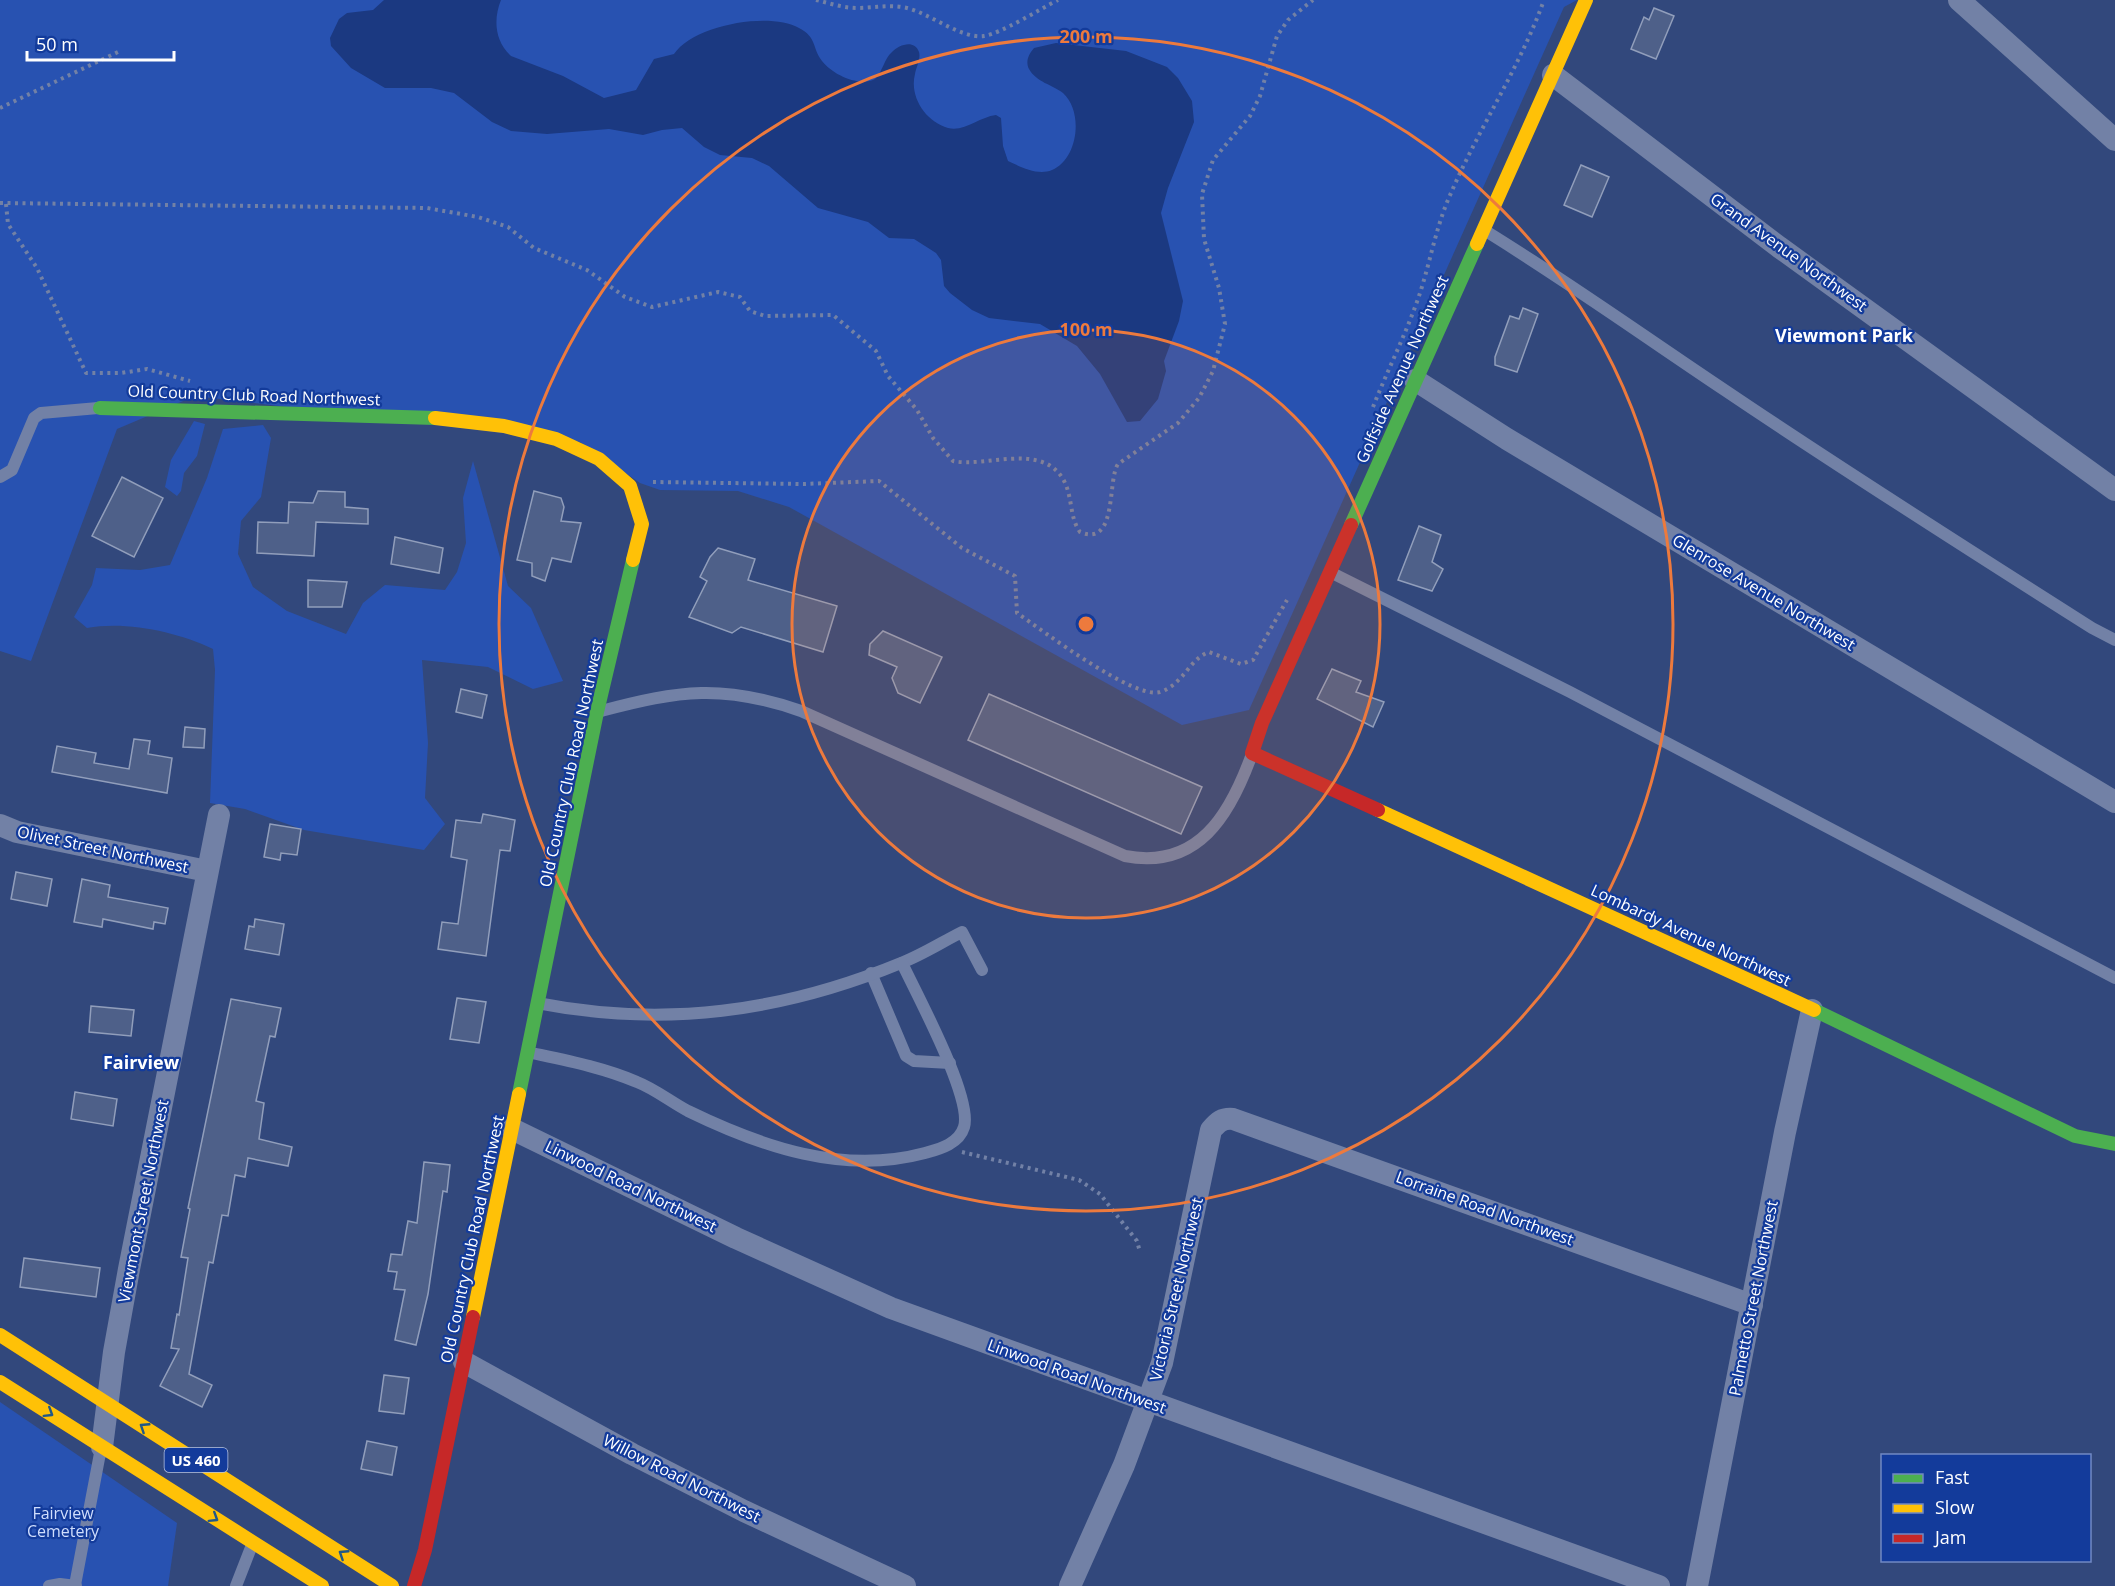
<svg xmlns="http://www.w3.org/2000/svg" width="2115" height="1586" font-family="'Open Sans',sans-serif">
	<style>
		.green { fill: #2852b1 }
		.water { fill: #1b3981 }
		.building { fill: #4e6089; stroke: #919ebb; stroke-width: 1.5 }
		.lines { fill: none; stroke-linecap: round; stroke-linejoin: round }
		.path { stroke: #7281a6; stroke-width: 4; stroke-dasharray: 3 4.5; stroke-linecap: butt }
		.lane { stroke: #7281a6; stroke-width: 12 }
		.street { stroke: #7281a6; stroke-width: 22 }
		.fast { stroke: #4caf50; stroke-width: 14 }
		.slow { stroke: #ffc107; stroke-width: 14 }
		.jam { stroke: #c62828; stroke-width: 14 }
		.oneway { stroke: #215888 }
		.ring { fill: none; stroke: #ed7a3d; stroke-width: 3 }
		.labels { text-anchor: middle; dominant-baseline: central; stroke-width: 4.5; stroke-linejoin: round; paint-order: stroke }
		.shield { fill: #133b9b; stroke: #b8c4e1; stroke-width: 1.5 }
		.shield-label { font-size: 15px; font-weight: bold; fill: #fff }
		.street-label { font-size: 16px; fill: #fff; stroke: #133b9b }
		.park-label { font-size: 16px; fill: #d0defd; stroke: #133b9b }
		.neighbourhood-label { font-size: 18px; font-weight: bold; fill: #fff; stroke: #133b9b }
		.centre { fill: #ed7a3d; stroke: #133b9b; stroke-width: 3 }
		.ring-label { font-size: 18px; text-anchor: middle; font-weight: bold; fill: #ed7a3d; stroke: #133b9b; stroke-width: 4.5; stroke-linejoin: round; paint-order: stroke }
	</style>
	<rect width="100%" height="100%" fill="#32487c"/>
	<!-- green -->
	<g class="green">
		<polygon points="0,0 1577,0 1564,7 1249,710 1182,725 789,507 738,491 660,490 640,483 580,442 195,396 117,429 31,661 0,651"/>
		<polygon points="194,421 205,424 197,456 184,473 181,491 177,496 165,487 171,460"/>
		<path d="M 263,425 L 271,438 L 261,497 L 241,521 L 238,554 L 253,587 L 287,611 L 346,634 L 363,603 L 385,585 L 445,590 L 457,572 L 466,543 L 463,498 L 473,461 L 508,586 L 531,608 L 563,681 L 533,689 L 488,667 L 422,660 L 428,743 L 425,798 L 445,824 L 424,850 L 304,830 L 245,809 L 210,803 L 215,670 L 213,649 C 177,632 127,621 87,628 L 74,617 L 92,585 L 96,568 L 140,570 L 170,565 L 207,478 L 223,429 Z"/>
		<polygon points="0,1402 177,1523 168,1586 0,1586"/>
	</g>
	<!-- water -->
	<path class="water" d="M 384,0 L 501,0 C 493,20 495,41 511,56 L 563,76 L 604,98 L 636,90 L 654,59 L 674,54 C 693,25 770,11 799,28 C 817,37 812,48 822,61 C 833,75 859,87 875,79 C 883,71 884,59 892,52 C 899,45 914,39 919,52 C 921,59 916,68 915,74 C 909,97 926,122 948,128 C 965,132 979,117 996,115 L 1001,118 L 1003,146 L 1008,161 C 1021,167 1038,176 1052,170 C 1078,159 1084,112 1063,93 C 1053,85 1036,82 1029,69 C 1025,61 1029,54 1034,48 L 1056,43 L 1126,51 L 1167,67 L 1178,78 L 1192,101 L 1194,122 L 1168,188 L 1161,213 L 1183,301 L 1179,321 L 1164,361 L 1166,371 L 1158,399 L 1140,421 L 1127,422 L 1100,374 L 1077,346 L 1040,324 L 989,318 L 972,310 L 950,293 L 944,286 L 941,260 L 936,253 L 914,239 L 889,238 L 868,222 L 818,208 L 769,166 L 752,158 L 720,155 L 704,147 L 682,128 L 662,130 L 643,135 L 609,129 L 547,134 L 511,131 L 492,122 L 454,93 L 431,88 L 385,88 L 351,68 L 331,46 L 330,38 L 339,19 L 347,13 L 373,10 Z"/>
	<!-- building -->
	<g class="building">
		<polygon points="1654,8 1674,16 1656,59 1631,49 1644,17 1649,20"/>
		<polygon points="1581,165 1609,177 1592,217 1564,205"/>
		<polygon points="1523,308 1538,314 1517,372 1495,365 1495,357 1510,316 1519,319"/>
		<polygon points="122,477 163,498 134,557 92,536"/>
		<polygon points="318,491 345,492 345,507 368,509 368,524 316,522 314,556 257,553 258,522 288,523 289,502 313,503"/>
		<polygon points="534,491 561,498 564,507 561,521 581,523 571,562 552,558 545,581 532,576 532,563 517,560"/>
		<polygon points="1419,526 1441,535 1432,562 1443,569 1432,591 1398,580"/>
		<polygon points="395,537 443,548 439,573 391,564"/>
		<polygon points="718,548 755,559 748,580 837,606 823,652 741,627 732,633 689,617 707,581 700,577 710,557"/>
		<polygon points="308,580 347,582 342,607 308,607"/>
		<polygon points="883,631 942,657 920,703 898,693 892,678 897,667 869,655 870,644"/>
		<polygon points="1332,669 1361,681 1356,692 1384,702 1373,727 1317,699"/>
		<polygon points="461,689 487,695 482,718 456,712"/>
		<polygon points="989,694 1202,787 1181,834 968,740"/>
		<polygon points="185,727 205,729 204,748 183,747"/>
		<polygon points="134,739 150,741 148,754 172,758 167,793 52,772 57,746 96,753 94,763 129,769"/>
		<polygon points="483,814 515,820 510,851 500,850 486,956 438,949 442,922 458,924 467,860 451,857 456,820 481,823"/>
		<polygon points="270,824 301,829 297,855 281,853 280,860 264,857"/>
		<polygon points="16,872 52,879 47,906 11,899"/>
		<polygon points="82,879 110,885 108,897 168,908 165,924 154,922 153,929 103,919 102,927 74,922"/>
		<polygon points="255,919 284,924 279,955 245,949 249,926 254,927"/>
		<polygon points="457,998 486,1002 479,1043 450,1039"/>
		<polygon points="231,999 281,1008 275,1037 270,1036 256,1101 264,1103 259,1139 292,1147 288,1166 248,1158 245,1177 235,1175 228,1216 222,1215 213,1263 209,1262 189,1374 212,1385 202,1407 160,1386 179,1349 171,1348 177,1314 179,1315 188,1258 181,1257 190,1209 188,1208"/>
		<polygon points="91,1006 134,1010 131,1036 89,1032"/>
		<polygon points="75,1092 117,1099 113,1126 71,1119"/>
		<polygon points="424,1162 450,1165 447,1192 443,1191 428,1294 416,1345 395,1340 405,1290 394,1289 397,1272 388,1271 391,1254 402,1255 408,1221 417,1223"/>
		<polygon points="24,1258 100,1268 96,1297 20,1287"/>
		<polygon points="384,1375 409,1378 404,1414 379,1411"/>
		<polygon points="367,1441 397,1447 392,1475 361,1469"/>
	</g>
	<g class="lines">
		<!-- path -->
		<g class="path">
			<path d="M 816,0 C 829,3 843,8 857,8 C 874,8 889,4 907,8 C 931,14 961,39 984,36 C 1000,34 1040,9 1058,0"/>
			<polyline points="0,108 118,52"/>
			<path d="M 0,203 L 427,208 L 478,217 L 508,227 L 534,248 L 587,270 L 625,297 L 652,307 L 718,292 L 740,297 L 750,311 L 765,316 L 833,315 L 876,351 L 888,376 L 917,410 L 933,438 L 953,461 C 985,468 1041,442 1063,479 C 1073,496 1069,517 1080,532 C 1118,548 1107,480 1118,464 L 1178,423 L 1199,398 L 1213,371 L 1225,324 L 1219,288 L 1204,239 L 1202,194 L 1213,160 L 1250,116 L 1260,96 L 1277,36 L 1288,20 L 1313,0"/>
			<polyline points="6,204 8,224 37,268 86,373 121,373 147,369 190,381"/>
			<path d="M 1373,407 C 1388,369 1407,332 1420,293 C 1431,259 1436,226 1451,193 C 1479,128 1520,67 1544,0"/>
			<path d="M 653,482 L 804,484 L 879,481 L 962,548 L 1015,576 L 1017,613 C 1042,630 1134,700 1160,692 C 1184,684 1189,659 1209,652 L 1241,664 L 1253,660 L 1287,600"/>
			<polyline points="962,1152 1079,1180 1100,1194 1137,1241 1140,1252"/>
		</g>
		<!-- lane -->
		<g class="lane">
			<path d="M 1484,230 C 1567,281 1645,337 1726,391 C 1846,472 1969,550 2092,628 L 2115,640"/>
			<polyline points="0,477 12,470 34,418 41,413 98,408"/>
			<polyline points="1330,572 1570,692 2115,978"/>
			<path d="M 601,711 C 680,690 723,684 801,711 L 1125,856 C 1198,870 1230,815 1252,754"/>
			<polyline points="871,973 906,1056 914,1061 950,1063"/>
			<path d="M 537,1003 C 664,1028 782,1012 901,963 C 922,955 942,942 962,932 L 982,970"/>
			<path d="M 527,1052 C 564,1060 602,1067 637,1082 C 655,1089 671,1102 688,1111 C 762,1147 843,1175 925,1153 C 939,1149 959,1144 964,1127 C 973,1098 916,993 902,963"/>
			<polyline points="75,1585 101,1448"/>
			<polyline points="49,1586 60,1584 76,1586"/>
			<polyline points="236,1586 252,1545"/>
		</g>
		<!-- street -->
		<g class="street">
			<polyline points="1959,0 2115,140"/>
			<polyline points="1553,75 1779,247 2115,490"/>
			<polyline points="1415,380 1507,439 2115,802"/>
			<polyline points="0,825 17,832 207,871"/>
			<polyline points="512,1129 736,1238 891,1308 1659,1586"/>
			<polyline points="464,1362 632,1454 744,1511 905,1586"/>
			<polyline points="102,1447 114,1352 129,1269 219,815"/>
			<path d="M 1070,1586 L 1124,1465 L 1162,1363 L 1211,1130 C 1218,1122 1222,1118 1233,1119 L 1752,1305"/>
			<polyline points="1697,1586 1785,1132 1812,1010"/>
		</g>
		<!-- fast -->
		<g class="fast">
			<polyline points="100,408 435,418"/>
			<polyline points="1351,525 1477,244"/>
			<polyline points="1814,1010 2075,1136 2115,1144"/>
			<polyline points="519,1094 597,712 633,560"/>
		</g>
		<!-- slow -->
		<g class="slow">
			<polyline points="1477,244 1586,0"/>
			<polyline points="435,418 504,426 556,439 599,459 630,486 642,524 633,560"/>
			<polyline points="1378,810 1814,1010"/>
			<polyline points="473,1317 519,1094"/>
			<polyline points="0,1335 392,1586"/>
			<polyline points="0,1382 322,1586"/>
		</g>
		<!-- jam -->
		<g class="jam">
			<polyline points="1351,525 1262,723 1252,753 1378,810"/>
			<polyline points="414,1586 425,1550 473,1317"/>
		</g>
	</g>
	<!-- one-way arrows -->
	<defs><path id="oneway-chevron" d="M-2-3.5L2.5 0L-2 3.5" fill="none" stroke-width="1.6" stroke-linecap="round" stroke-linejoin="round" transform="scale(1.5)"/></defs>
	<g class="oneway">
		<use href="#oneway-chevron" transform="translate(49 1413) rotate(32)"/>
		<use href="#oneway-chevron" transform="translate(144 1427) rotate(-147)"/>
		<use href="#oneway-chevron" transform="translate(214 1518) rotate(32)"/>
		<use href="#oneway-chevron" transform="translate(343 1554) rotate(-147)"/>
	</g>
	<!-- distance rings -->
	<circle cx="1086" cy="624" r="294" fill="#ed7a3d" fill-opacity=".12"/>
	<g class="ring">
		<circle cx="1086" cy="624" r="294"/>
		<circle cx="1086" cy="624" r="587"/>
	</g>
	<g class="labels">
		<!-- shield labels -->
		<rect class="shield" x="164.5" y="1448" width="63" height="24" rx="4.5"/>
		<g class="shield-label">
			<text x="196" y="1460">US 460</text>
		</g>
		<!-- street labels -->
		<g class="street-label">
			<text transform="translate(1789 252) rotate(36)">Grand Avenue Northwest</text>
			<text transform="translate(1402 369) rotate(-66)">Golfside Avenue Northwest</text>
			<text transform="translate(254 395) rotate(2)">Old Country Club Road Northwest</text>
			<text transform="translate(1764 592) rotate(31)">Glenrose Avenue Northwest</text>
			<text transform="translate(571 763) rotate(-78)">Old Country Club Road Northwest</text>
			<text transform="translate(103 849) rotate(12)">Olivet Street Northwest</text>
			<text transform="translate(1691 935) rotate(25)">Lombardy Avenue Northwest</text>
			<text transform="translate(631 1186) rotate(26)">Linwood Road Northwest</text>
			<text transform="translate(143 1201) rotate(-79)">Viewmont Street Northwest</text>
			<text transform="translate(1485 1208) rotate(20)">Lorraine Road Northwest</text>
			<text transform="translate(472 1239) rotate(-78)">Old Country Club Road Northwest</text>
			<text transform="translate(1176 1289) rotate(-77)">Victoria Street Northwest</text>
			<text transform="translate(1753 1298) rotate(-79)">Palmetto Street Northwest</text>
			<text transform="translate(1077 1376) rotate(20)">Linwood Road Northwest</text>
			<text transform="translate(682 1478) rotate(27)">Willow Road Northwest</text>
		</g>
		<!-- park labels -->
		<g class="park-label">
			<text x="63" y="1513">Fairview<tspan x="63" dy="18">Cemetery</tspan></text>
		</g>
		<!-- neighbourhood labels -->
		<g class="neighbourhood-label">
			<text x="1844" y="335">Viewmont Park</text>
			<text x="141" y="1062">Fairview</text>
		</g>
	</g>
	<circle cx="1086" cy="624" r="9" class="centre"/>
	<g class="ring-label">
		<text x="1086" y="43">200 m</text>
		<text x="1086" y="336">100 m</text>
	</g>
	<!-- legend -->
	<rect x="1881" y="1454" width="210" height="108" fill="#133b9b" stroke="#7189c3" stroke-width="1.5"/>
	<rect x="1893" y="1474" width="30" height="9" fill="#4caf50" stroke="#7189c3" stroke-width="1.5"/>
	<text x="1935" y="1484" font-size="18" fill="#ffffff">Fast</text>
	<rect x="1893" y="1504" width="30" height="9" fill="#ffc107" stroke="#7189c3" stroke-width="1.5"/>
	<text x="1935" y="1514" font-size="18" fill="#ffffff">Slow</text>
	<rect x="1893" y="1534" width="30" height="9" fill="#c62828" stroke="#7189c3" stroke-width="1.5"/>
	<text x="1935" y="1544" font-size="18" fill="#ffffff">Jam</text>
	<!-- scale -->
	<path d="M27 51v9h147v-9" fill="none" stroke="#ffffff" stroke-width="3"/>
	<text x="36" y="51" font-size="18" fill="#ffffff" stroke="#133b9b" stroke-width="4.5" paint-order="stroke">50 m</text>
</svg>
